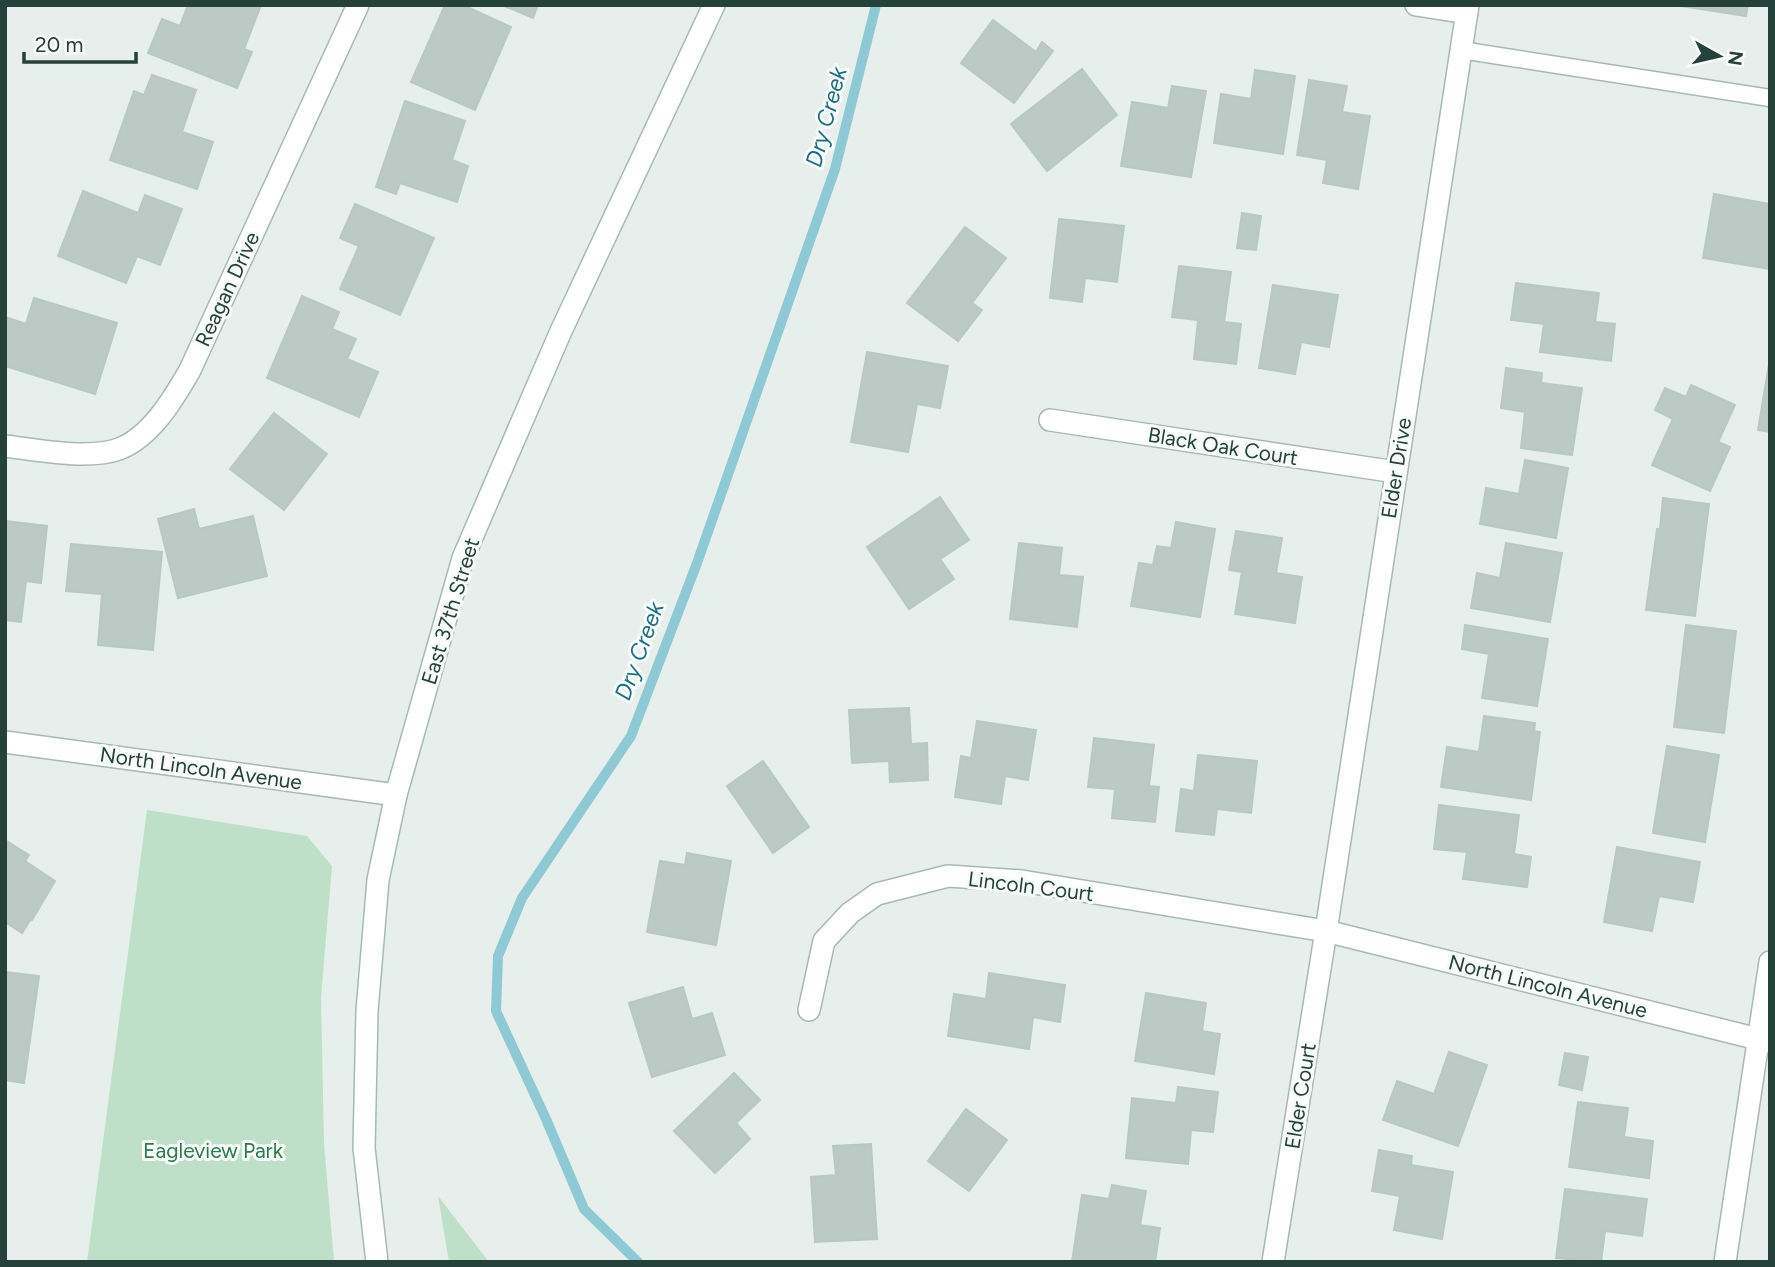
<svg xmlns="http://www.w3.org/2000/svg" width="1775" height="1267" font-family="Figtree,sans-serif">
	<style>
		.green { fill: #bfe0c8 }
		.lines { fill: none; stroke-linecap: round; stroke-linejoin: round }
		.stream { stroke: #8ec9d4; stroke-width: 10 }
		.building { fill: #bbcac4; stroke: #b8c9c2; stroke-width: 2 }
		.service-casing { stroke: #a8b8b2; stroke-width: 19 }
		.minor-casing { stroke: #a8b8b2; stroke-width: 24 }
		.tertiary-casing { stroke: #a8b8b2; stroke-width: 24 }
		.secondary-casing { stroke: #a4bbb3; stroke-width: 24 }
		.service { stroke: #fff; stroke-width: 16 }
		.minor { stroke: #fff; stroke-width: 21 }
		.tertiary { stroke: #fff; stroke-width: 21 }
		.secondary { stroke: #fff; stroke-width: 21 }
		.labels { text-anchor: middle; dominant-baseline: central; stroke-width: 6; stroke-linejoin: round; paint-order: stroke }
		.street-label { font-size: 21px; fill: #24423a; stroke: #f7fbf9 }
		.park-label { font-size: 21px; fill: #2d7a4b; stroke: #f7fbf9 }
		.water-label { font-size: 23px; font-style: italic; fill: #1c6f80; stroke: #f7fbf9 }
	</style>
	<rect width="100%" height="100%" fill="#e6efeb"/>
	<!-- green -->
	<g class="green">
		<polygon points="147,810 307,836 332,866 321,997 324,1143 334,1262 87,1262"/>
		<polygon points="438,1196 489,1262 449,1262"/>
	</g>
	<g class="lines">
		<!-- stream -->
		<polyline class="stream" points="638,1262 584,1209 546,1119 496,1011 498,956 522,898 631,736 697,563 835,169 876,5"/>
	</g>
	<!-- building -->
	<g class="building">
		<polygon points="188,5 261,5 244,49 252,52 237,88 148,53 162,19 180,26"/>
		<polygon points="445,5 463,5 511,27 475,110 411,82"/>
		<polygon points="502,5 538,5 533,18"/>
		<polygon points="1675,5 1748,5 1746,16"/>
		<polygon points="993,20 1036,52 1042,42 1053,51 1014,103 961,63"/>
		<polygon points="1082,69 1117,115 1047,171 1011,124"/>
		<polygon points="1255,70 1295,76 1283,154 1214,143 1221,94 1251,99"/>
		<polygon points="152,75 196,90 182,132 213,142 197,189 110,160 134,91 144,95"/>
		<polygon points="1309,80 1347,86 1342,112 1370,116 1358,189 1323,183 1327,160 1297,155"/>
		<polygon points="1172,86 1206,91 1191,177 1121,166 1132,102 1168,108"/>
		<polygon points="405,101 465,121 452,160 468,166 457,202 400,183 396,194 376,187"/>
		<polygon points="83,191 138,213 145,195 182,209 160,265 137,256 126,283 58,256"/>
		<polygon points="1714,194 1770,204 1770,269 1703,258"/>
		<polygon points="355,204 434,238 400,315 340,289 359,246 340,238"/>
		<polygon points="1242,213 1261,216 1256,250 1237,248"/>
		<polygon points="1059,219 1124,226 1117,282 1085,278 1082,302 1050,298"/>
		<polygon points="965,227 1006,258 972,303 982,310 958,341 907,303"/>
		<polygon points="1179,266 1231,272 1224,322 1241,324 1236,364 1194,359 1198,320 1172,317"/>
		<polygon points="1516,283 1599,293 1595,322 1615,324 1611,361 1540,352 1544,324 1511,320"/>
		<polygon points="1273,285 1338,295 1329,347 1301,342 1295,374 1259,368"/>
		<polygon points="302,296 339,312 332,329 356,339 347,359 378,372 359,417 267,378"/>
		<polygon points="34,298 117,323 95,394 5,366 5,317 26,324"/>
		<polygon points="867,352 948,366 940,408 917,404 908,452 851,442"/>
		<polygon points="1769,364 1770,364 1770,432 1758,430"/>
		<polygon points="1506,368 1542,373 1541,383 1582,388 1572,455 1521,448 1525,412 1501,408"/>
		<polygon points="1691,385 1735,405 1718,442 1730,447 1710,491 1652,465 1673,419 1655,410 1665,388 1686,397"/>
		<polygon points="274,413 327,454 284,510 230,469"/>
		<polygon points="1525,460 1568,468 1556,538 1480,524 1486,488 1519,494"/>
		<polygon points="940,497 969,540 940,559 954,579 909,609 867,547"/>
		<polygon points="1663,498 1709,504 1695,616 1646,610 1657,529 1660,529"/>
		<polygon points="194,509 199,529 253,516 267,576 178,598 158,519"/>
		<polygon points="5,521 47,526 41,583 26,581 21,622 5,620"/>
		<polygon points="1176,522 1215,529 1200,617 1131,606 1139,563 1153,565 1157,546 1171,548"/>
		<polygon points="1236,531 1282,538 1276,573 1302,577 1295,623 1235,614 1242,572 1229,570"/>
		<polygon points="1019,543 1062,548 1059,575 1083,577 1077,627 1010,619"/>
		<polygon points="1506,543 1562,553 1550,622 1471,608 1477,573 1500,578"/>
		<polygon points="71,544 162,552 153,650 98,645 102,594 66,591"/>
		<polygon points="1465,625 1548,639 1537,706 1482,698 1489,654 1462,649"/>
		<polygon points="1686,625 1736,631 1724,733 1674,727"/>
		<polygon points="909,708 911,744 927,743 928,780 890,782 889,761 852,763 849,710"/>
		<polygon points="1484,716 1535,723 1534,731 1540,732 1531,800 1441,787 1447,747 1479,752"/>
		<polygon points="977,721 1036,730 1028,780 1005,776 1001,804 955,797 961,756 971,758"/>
		<polygon points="1094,738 1154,745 1149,786 1159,787 1155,822 1112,818 1115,789 1088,787"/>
		<polygon points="1667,746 1719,755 1705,842 1653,833"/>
		<polygon points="1198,755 1257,761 1251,813 1217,809 1214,835 1176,831 1181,789 1194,791"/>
		<polygon points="763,761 809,827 773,853 727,786"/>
		<polygon points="1439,805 1519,815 1514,854 1531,857 1527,887 1463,879 1467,852 1434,849"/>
		<polygon points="5,840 29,855 25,861 55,881 32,920 31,919 22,933 5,922"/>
		<polygon points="1617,847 1700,862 1693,902 1659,896 1652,931 1604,922"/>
		<polygon points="687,853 731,861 716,945 647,932 660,861 685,865"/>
		<polygon points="5,972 39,976 24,1083 5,1080"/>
		<polygon points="989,973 1065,985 1060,1022 1033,1017 1029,1049 948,1036 954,994 986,999"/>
		<polygon points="683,987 692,1019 712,1013 725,1055 652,1077 629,1003"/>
		<polygon points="1146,993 1206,1003 1202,1031 1220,1034 1214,1074 1135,1061"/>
		<polygon points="1449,1052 1487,1065 1458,1146 1383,1120 1397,1081 1434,1094"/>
		<polygon points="1565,1053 1588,1057 1582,1090 1559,1085"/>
		<polygon points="734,1073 760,1100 736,1123 750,1139 715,1173 674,1131"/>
		<polygon points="1178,1087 1218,1092 1213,1132 1191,1130 1188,1164 1126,1158 1132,1098 1176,1103"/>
		<polygon points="1578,1102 1628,1108 1624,1137 1653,1141 1649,1178 1569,1167"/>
		<polygon points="966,1109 1007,1140 969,1191 928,1161"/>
		<polygon points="871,1144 877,1239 815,1242 811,1177 836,1175 833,1146"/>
		<polygon points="1379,1150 1412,1156 1411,1165 1453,1172 1442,1239 1394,1230 1400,1196 1372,1191"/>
		<polygon points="1112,1185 1146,1191 1140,1225 1160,1228 1155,1262 1072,1262 1082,1195 1109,1199"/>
		<polygon points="1565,1189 1647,1199 1642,1236 1605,1231 1601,1262 1556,1258"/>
	</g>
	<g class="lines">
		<defs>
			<polyline id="service" points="1461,50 1770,98"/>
			<g id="minor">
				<polyline points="1416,5 1467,13"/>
				<polyline points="1050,420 1396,472"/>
				<path d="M 5,446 C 37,450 88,460 119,449 C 151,437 174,398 190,370 L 358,5"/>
				<polyline points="809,1010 824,941 850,913 877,894 948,876 1022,881 1326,931 1770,1042"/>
				<polyline points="1273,1262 1326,931 1468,5"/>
				<polyline points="1725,1262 1770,962"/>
			</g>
			<polyline id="tertiary" points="5,742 396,795"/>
			<polyline id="secondary" points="377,1262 364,1148 367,1011 378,880 396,795 463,558 561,331 714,5"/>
		</defs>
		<!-- service casing -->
		<use href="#service" class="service-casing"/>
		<!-- minor casing -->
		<use href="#minor" class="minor-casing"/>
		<!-- tertiary casing -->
		<use href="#tertiary" class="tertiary-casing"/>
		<!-- secondary casing -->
		<use href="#secondary" class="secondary-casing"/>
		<!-- service -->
		<use href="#service" class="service"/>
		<!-- minor -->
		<use href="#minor" class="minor"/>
		<!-- tertiary -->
		<use href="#tertiary" class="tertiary"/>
		<!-- secondary -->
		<use href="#secondary" class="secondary"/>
	</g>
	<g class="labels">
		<!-- street labels -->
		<g class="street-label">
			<text transform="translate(227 289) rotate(-65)">Reagan Drive</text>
			<text transform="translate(1223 446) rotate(9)">Black Oak Court</text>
			<text transform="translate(1396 468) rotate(-81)">Elder Drive</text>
			<text transform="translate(450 611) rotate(-73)">East 37th Street</text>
			<text transform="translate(201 768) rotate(8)">North Lincoln Avenue</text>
			<text transform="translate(1031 886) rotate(7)">Lincoln Court</text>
			<text transform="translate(1548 986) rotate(14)">North Lincoln Avenue</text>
			<text transform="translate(1300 1096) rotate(-81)">Elder Court</text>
		</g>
		<!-- park labels -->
		<g class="park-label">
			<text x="213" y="1150">Eagleview Park</text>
		</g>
		<!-- water labels -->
		<g class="water-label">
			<text transform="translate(826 117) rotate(-75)">Dry Creek</text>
			<text transform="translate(639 651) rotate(-70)">Dry Creek</text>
		</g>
	</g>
	<!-- border -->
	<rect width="1775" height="1267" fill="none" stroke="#24423a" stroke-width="14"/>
	<!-- north arrow -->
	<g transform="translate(1719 56) rotate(98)" stroke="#f7fbf9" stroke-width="5" paint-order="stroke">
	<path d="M0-5L12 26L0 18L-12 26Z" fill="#24423a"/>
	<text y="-10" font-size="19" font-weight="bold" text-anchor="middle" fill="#24423a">N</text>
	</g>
	<!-- scale -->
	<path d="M24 52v10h112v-10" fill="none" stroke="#24423a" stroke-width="3.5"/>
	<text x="35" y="52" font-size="21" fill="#24423a" stroke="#f7fbf9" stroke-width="5" paint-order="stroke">20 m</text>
</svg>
